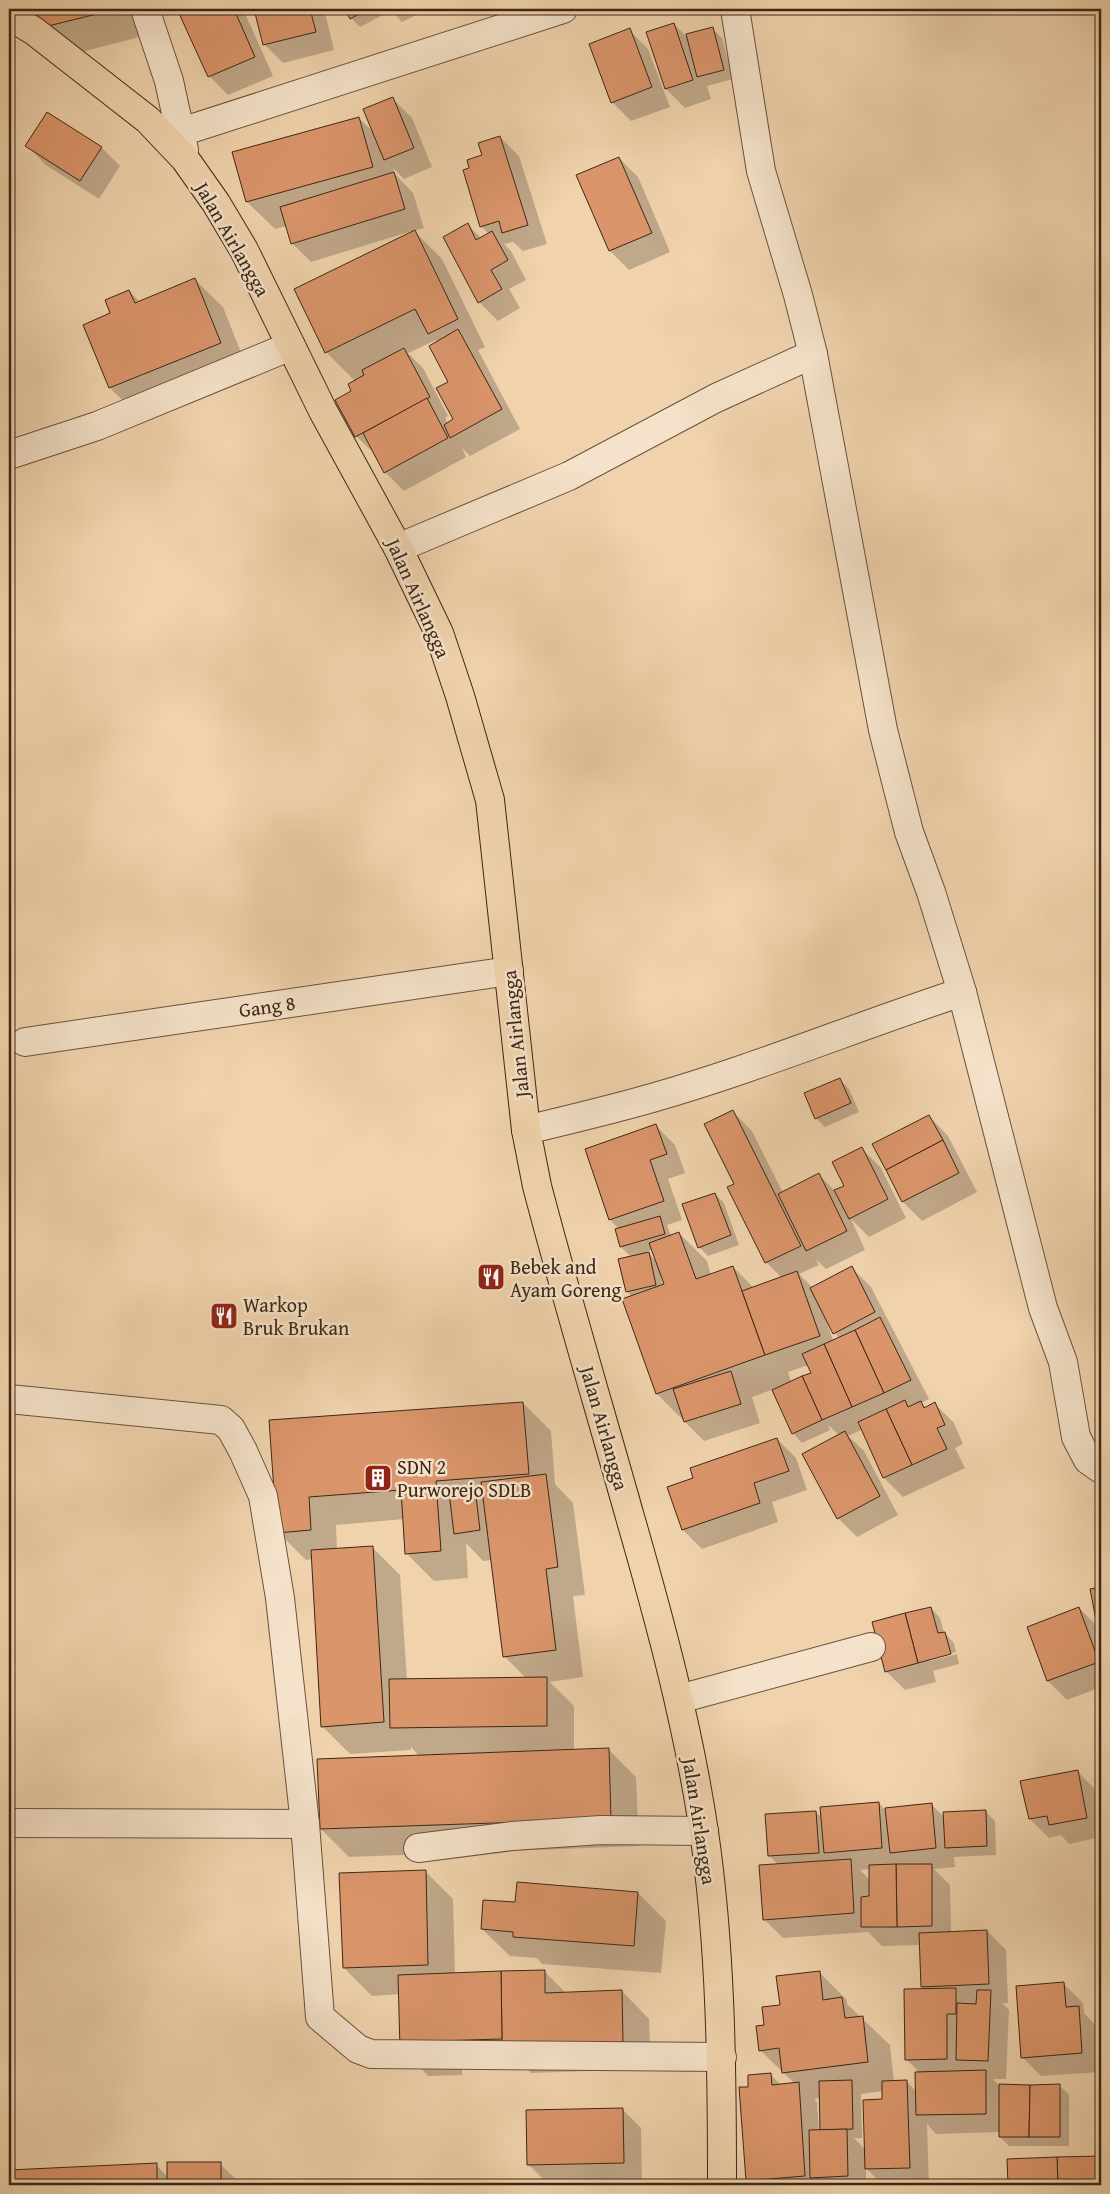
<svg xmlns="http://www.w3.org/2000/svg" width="1110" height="2194" font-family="'Gentium Book Plus',serif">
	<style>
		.shadow { fill: #0003; fill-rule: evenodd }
		.building { fill: #db956b; stroke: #3c2716 }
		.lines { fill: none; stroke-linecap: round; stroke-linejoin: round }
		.minor-casing { stroke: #69523c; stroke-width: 30 }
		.major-casing { stroke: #3c2716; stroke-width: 30 }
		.minor { stroke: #f5e2ca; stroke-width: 28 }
		.major { stroke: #f0d3ad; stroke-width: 28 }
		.labels { text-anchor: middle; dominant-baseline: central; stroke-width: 5; stroke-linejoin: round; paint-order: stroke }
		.street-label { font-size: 20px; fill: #3c2716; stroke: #f5e2ca }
		.poi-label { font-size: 20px; fill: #3c2716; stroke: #f5e2ca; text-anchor: start }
	</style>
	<rect width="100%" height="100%" fill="#f0d3ad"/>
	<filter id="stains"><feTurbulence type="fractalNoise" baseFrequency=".004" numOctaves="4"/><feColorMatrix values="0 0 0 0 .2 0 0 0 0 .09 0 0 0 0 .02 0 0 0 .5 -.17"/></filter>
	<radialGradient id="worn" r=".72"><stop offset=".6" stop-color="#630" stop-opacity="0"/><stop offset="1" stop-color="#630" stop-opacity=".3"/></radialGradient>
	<!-- shadow -->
	<g class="shadow">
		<polygon points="14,9 133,9 140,37 69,55"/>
		<polygon points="179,9 243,9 273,76 228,95 209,76"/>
		<polygon points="255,9 324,9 334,50 283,63 264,44"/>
		<polygon points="346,9 379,9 383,15 360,27 351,18"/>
		<polygon points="390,9 429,9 402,22"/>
		<polygon points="674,24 689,39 713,29 722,38 733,79 707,86 711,99 685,108 666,89 647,33"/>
		<polygon points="629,30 648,49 670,107 631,121 612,102"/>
		<path d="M 393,99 L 412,118 L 432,167 L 404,179 L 393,168 L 395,174 L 413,193 L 424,228 L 414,231 L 442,259 L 485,347 L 478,350 L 520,429 L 470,456 L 462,448 L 466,457 L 404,491 L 385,472 L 376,455 L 356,436 L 353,391 L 355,381 L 326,352 L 412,231 L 311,262 L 292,243 L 287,226 L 275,229 L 247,202 L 234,153 L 359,118 L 374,133 ZM 436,340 L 450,382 L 455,420 L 448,424 L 445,418 L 448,416 L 423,368 L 408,353 Z"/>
		<polygon points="500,137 519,156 547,244 523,251 513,242 504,244 511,251 526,280 509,289 520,308 498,321 479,302 468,225 481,238 489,234 482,227 465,171 471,169"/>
		<polygon points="27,146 101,147 120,166 99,199 46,165"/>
		<polygon points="619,158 638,177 670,252 629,270 610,251 578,176"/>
		<polygon points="195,280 223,307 248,370 138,415 110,388 112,314 129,291 140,302"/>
		<polygon points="9,423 16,452 9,454"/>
		<polygon points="839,1079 849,1089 859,1112 825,1127 816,1118"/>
		<path d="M 733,1112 L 752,1131 L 783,1193 L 819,1175 L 835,1191 L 845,1186 L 862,1149 L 881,1168 L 906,1218 L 869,1237 L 851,1219 L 865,1250 L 826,1269 L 816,1259 L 819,1265 L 799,1274 L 813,1288 L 852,1268 L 871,1287 L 929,1399 L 921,1403 L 926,1408 L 935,1404 L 954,1423 L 963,1444 L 955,1448 L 965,1468 L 903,1497 L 884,1478 L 863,1429 L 848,1436 L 864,1451 L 898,1515 L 857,1537 L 838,1518 L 839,1435 L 828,1425 L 830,1430 L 802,1443 L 793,1433 L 774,1389 L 752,1397 L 760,1423 L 704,1441 L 657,1394 L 624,1300 L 632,1297 L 627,1291 L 631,1257 L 621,1247 L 616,1230 L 619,1229 L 610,1220 L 656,1126 L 675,1145 L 685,1173 L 668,1179 L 682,1220 L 667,1225 L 671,1236 L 679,1233 L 707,1261 L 711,1275 L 733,1267 L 754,1288 L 782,1278 L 766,1262 L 736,1185 ZM 653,1250 L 657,1262 L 647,1251 ZM 661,1277 L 663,1277 L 665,1284 L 663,1286 ZM 826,1321 L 835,1333 L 839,1338 L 833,1340 ZM 808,1365 L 812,1374 L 791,1382 L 788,1372 Z"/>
		<polygon points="929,1116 948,1136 977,1192 922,1221 903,1202 874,1145"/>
		<polygon points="715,1194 724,1203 739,1245 708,1256 699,1247"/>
		<path d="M 523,1403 L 551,1431 L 555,1484 L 573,1503 L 585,1595 L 573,1596 L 583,1677 L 550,1682 L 574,1706 L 574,1751 L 609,1750 L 636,1777 L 639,1846 L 349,1857 L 321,1829 L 420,1757 L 411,1747 L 411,1750 L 350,1754 L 322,1726 L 313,1559 L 306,1560 L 278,1532 L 271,1421 ZM 404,1519 L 406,1553 L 434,1581 L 468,1578 L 466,1543 L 483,1561 L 492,1560 L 504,1656 L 526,1678 L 407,1680 L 400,1575 L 372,1547 L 337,1549 L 336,1525 Z"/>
		<polygon points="777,1439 796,1458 807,1490 772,1502 778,1522 702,1549 683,1530 669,1488 695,1479"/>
		<polygon points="1101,1588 1101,1687 1067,1700 1048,1681 1079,1608 1099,1628 1092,1590"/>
		<polygon points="931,1608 940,1618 944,1633 954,1643 956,1652 930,1659 930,1661 957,1654 959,1664 933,1671 936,1682 905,1690 886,1671"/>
		<polygon points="1077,1771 1096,1790 1101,1817 1101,1837 1069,1844 1061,1835 1049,1838 1030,1819"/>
		<path d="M 879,1803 L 885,1810 L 932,1805 L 944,1817 L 985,1811 L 995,1821 L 996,1855 L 954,1857 L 955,1867 L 934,1869 L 950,1885 L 951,1933 L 987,1931 L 1006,1950 L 1008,2003 L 1002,2003 L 1009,2010 L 1006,2079 L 993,2079 L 1000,2086 L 1060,2086 L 1069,2095 L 1069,2146 L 1009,2146 L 1000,2137 L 1000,2132 L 936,2134 L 927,2124 L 929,2185 L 883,2185 L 866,2168 L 866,2185 L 752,2185 L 747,2180 L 750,2088 L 771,2075 L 781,2085 L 795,2084 L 760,2050 L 766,2026 L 781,2006 L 819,1972 L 847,2000 L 847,2004 L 890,2045 L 894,2082 L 907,2082 L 916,2091 L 920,2073 L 907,2060 L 926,1990 L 922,1987 L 921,1945 L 882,1946 L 868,1932 L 783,1938 L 764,1919 L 779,1865 L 769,1856 L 816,1812 L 822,1818 ZM 870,1869 L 870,1880 L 860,1870 ZM 883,2091 L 884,2100 L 866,2150 L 854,2138 L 862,2138 L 861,2094 ZM 821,2098 L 821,2132 L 819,2132 L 817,2102 L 814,2099 Z"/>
		<polygon points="425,1871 453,1899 455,1974 544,1971 566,1993 622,1991 649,2019 651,2069 531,2073 525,2066 462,2069 462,2075 428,2076 401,2048 400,1994 372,1996 344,1968"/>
		<polygon points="638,1893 666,1921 661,1973 542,1964 537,1958 510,1956 482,1929 516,1904"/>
		<polygon points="1064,1984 1083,2003 1084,2013 1097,2027 1101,2072 1041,2076 1022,2057"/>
		<polygon points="622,2109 641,2128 642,2182 547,2183 528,2164"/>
		<polygon points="1101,2157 1101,2185 1009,2185 1008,2160"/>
		<polygon points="220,2164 242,2185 9,2185 9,2171 156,2165 168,2177"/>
	</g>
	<!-- building -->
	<g class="building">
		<polygon points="13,9 112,9 113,10 40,28 36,10 14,15"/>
		<polygon points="177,9 234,9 255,57 208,77"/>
		<polygon points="254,9 310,9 316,32 263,45"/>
		<polygon points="345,9 368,9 350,19"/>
		<polygon points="674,23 693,80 665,89 646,32"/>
		<polygon points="713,27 724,70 697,77 686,34"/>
		<polygon points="630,28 652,87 611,103 589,44"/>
		<polygon points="393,97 414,148 384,160 363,109"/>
		<polygon points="47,112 102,147 80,181 25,146"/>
		<polygon points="359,117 373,167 246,202 232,152"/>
		<polygon points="500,136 528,225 502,233 499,221 480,227 463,170 469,168 467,160 482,155 478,143"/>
		<polygon points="619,157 652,233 609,251 576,175"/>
		<polygon points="394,172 405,209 291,244 280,207"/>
		<polygon points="468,223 476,240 492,231 508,260 491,270 502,289 478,303 443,237"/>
		<polygon points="415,230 458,319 428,334 415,309 325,353 294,289"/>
		<polygon points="195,278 221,343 109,388 83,325 110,313 105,300 129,290 135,303"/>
		<polygon points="458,329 502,409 450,438 444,425 453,419 436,388 448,382 429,346"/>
		<polygon points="404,348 430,397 355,437 335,400 351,391 348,384 364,375 362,370"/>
		<polygon points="427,398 448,438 384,473 363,433"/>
		<polygon points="840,1078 851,1103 815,1119 804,1093"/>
		<polygon points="733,1110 801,1246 765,1263 727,1187 734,1184 704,1124"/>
		<polygon points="929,1115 943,1140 886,1170 872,1144"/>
		<polygon points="656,1124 667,1154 650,1160 664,1201 609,1220 585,1149"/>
		<polygon points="943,1140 959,1173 902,1202 886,1170"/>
		<polygon points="862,1147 888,1199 849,1219 834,1190 844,1186 832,1162"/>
		<polygon points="819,1173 847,1231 806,1251 778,1194"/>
		<polygon points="715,1193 731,1235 698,1248 682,1204"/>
		<polygon points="660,1216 665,1234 620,1247 615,1229"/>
		<polygon points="679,1232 696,1279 733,1266 765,1355 656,1394 622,1299 664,1284 649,1243"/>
		<polygon points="649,1252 656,1285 626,1292 618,1259"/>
		<polygon points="852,1266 875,1312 833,1334 810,1288"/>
		<polygon points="797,1271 820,1336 765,1355 742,1291"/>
		<polygon points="880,1317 911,1380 884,1393 855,1330"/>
		<polygon points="855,1330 884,1393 852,1407 824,1344"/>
		<polygon points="824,1344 852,1407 822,1420 802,1376 811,1373 802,1354"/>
		<polygon points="731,1371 741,1404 684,1422 673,1389"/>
		<polygon points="802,1376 822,1420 792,1434 772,1390"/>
		<polygon points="905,1400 908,1407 921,1401 924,1408 935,1402 945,1425 937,1428 947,1449 912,1465 886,1409"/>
		<polygon points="523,1402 529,1474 436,1481 441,1551 405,1554 401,1490 309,1497 311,1530 277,1533 269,1420"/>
		<polygon points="886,1409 912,1465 883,1478 858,1422"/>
		<polygon points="845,1431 880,1496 837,1519 802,1454"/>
		<polygon points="777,1438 789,1471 754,1483 760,1503 682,1530 667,1487 693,1478 690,1468"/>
		<polygon points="546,1474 558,1567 546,1569 556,1650 503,1657 481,1482"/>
		<polygon points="475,1488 480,1530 454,1534 449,1492"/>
		<polygon points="373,1546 384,1722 321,1727 311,1550"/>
		<polygon points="1101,1587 1101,1646 1090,1589"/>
		<polygon points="931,1607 938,1633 945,1632 951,1654 918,1663 905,1613"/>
		<polygon points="1079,1607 1099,1662 1047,1681 1027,1627"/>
		<polygon points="905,1613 918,1663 885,1672 872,1622"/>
		<polygon points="547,1677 547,1726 390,1728 389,1679"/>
		<polygon points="609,1748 611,1819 320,1829 317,1759"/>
		<polygon points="1078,1770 1087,1818 1049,1825 1047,1816 1029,1819 1020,1781"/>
		<polygon points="879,1802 882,1848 824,1853 820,1807"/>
		<polygon points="932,1803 936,1848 890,1853 885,1808"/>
		<polygon points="986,1810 987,1846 945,1848 943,1812"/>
		<polygon points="816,1811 819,1853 768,1856 765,1814"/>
		<polygon points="851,1859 854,1913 763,1920 759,1865"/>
		<polygon points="896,1864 932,1864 932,1926 897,1927"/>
		<polygon points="896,1864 897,1927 861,1927 861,1897 869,1896 869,1865"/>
		<polygon points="1101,1869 1101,1905 1096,1870"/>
		<polygon points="426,1870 428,1965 343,1968 339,1873"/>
		<polygon points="517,1882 638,1892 634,1946 513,1937 513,1932 481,1929 483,1900 515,1902"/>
		<polygon points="987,1930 989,1984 921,1987 919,1933"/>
		<polygon points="545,1970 545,1993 622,1990 623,2042 502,2045 501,1971"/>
		<polygon points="501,1971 502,2039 435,2041 400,2049 398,1975"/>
		<polygon points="820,1971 823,2000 842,1997 845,2018 863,2016 868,2062 782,2073 779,2048 759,2051 756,2026 764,2025 762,2007 780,2005 776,1976"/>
		<polygon points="1064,1982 1066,2007 1079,2006 1082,2053 1021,2058 1016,1986"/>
		<polygon points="956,1988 956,2014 947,2014 947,2059 905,2060 904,1989"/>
		<polygon points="977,1990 991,1990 988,2061 956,2060 957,2003 976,2004"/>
		<polygon points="986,2070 986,2114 916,2115 915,2072"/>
		<polygon points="771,2073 772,2085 799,2082 805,2176 746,2181 739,2087 748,2087 748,2075"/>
		<polygon points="852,2080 853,2129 820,2130 819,2081"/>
		<polygon points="907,2080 910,2168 865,2169 863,2100 882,2099 882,2081"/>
		<polygon points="999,2084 1030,2085 1029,2137 999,2137"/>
		<polygon points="1060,2084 1060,2137 1029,2137 1030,2085"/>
		<polygon points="623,2108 624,2163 527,2165 526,2110"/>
		<polygon points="1101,2110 1101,2148 1098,2148"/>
		<polygon points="847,2129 848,2176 810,2178 809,2130"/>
		<polygon points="1101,2156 1101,2185 1058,2185 1057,2157"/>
		<polygon points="1057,2157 1058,2185 1008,2185 1007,2159"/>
		<rect x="167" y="2162" width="54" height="23"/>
		<polygon points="157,2163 157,2185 9,2185 9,2170"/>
	</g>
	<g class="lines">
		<defs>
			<g id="minor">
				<polyline points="145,9 169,81 184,150"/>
				<polyline points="735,9 761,171 798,295 813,354 883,730 909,832 931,892 962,992 1043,1308 1063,1362 1076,1437 1088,1460 1101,1469"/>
				<polyline points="181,132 563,9"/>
				<polyline points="9,455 97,426 291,346"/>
				<polyline points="398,548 569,476 716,398 813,354"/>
				<polyline points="25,1042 509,971"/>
				<path d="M 526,1130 C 568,1120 610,1110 652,1098 C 757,1068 858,1026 962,992"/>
				<polyline points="9,1399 221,1420 231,1429 243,1451 263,1496 280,1598 305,1824 320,2017 358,2049 371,2054 722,2057"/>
				<polyline points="679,1699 871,1647"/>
				<polyline points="9,1823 305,1824"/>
				<polyline points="418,1848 512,1836 601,1830 704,1831"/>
			</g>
			<path id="major" d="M 9,16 L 34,31 L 148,120 L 185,159 L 216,203 L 244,250 L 323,411 L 398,548 L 439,633 L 460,696 L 490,800 L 526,1130 L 537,1186 C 566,1297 599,1407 630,1517 C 660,1621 688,1725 704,1832 C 721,1949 722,2067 722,2185"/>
		</defs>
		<!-- minor casing -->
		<use href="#minor" class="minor-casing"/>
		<!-- major casing -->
		<use href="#major" class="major-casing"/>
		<!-- minor -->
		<use href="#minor" class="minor"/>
		<!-- major -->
		<use href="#major" class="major"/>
	</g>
	<!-- icons -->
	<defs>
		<symbol id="restaurant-square" viewBox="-11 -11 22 22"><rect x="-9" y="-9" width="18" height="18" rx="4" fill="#8f2418" stroke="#f5e2ca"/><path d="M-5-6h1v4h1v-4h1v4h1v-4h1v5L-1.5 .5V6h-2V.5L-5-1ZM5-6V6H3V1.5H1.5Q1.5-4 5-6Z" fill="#fff"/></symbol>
		<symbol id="building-square" viewBox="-11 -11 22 22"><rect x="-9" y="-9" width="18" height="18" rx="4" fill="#8f2418" stroke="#f5e2ca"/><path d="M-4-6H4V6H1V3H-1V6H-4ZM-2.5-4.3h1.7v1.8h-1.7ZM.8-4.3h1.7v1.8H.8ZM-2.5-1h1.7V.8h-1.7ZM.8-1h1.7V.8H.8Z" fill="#fff"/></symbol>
	</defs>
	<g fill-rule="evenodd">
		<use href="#restaurant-square" x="475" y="1261" width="32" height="32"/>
		<use href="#restaurant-square" x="208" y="1300" width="32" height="32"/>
		<use href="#building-square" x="362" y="1462" width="32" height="32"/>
	</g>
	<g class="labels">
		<!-- street labels -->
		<g class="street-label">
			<text transform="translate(233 239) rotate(60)">Jalan Airlangga</text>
			<text transform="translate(419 598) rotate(66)">Jalan Airlangga</text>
			<text transform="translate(267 1006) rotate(-8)">Gang 8</text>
			<text transform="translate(515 1034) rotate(-96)">Jalan Airlangga</text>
			<text transform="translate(605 1428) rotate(74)">Jalan Airlangga</text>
			<text transform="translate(700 1821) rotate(81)">Jalan Airlangga</text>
		</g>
		<!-- poi labels -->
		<g class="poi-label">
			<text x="510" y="1266">Bebek and<tspan x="510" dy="23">Ayam Goreng</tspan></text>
			<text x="243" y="1304">Warkop<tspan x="243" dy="23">Bruk Brukan</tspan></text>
			<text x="397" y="1466">SDN 2<tspan x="397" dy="23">Purworejo SDLB</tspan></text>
		</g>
	</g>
	<!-- margin -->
	<rect width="1110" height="2194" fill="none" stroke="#f0d3ad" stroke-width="30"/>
	<rect x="10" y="10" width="1090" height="2174" fill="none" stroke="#3c2716" stroke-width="2.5"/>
	<rect x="15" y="15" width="1080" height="2164" fill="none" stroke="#3c2716"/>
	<rect width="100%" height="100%" filter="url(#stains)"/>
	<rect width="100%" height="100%" fill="url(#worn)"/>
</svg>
